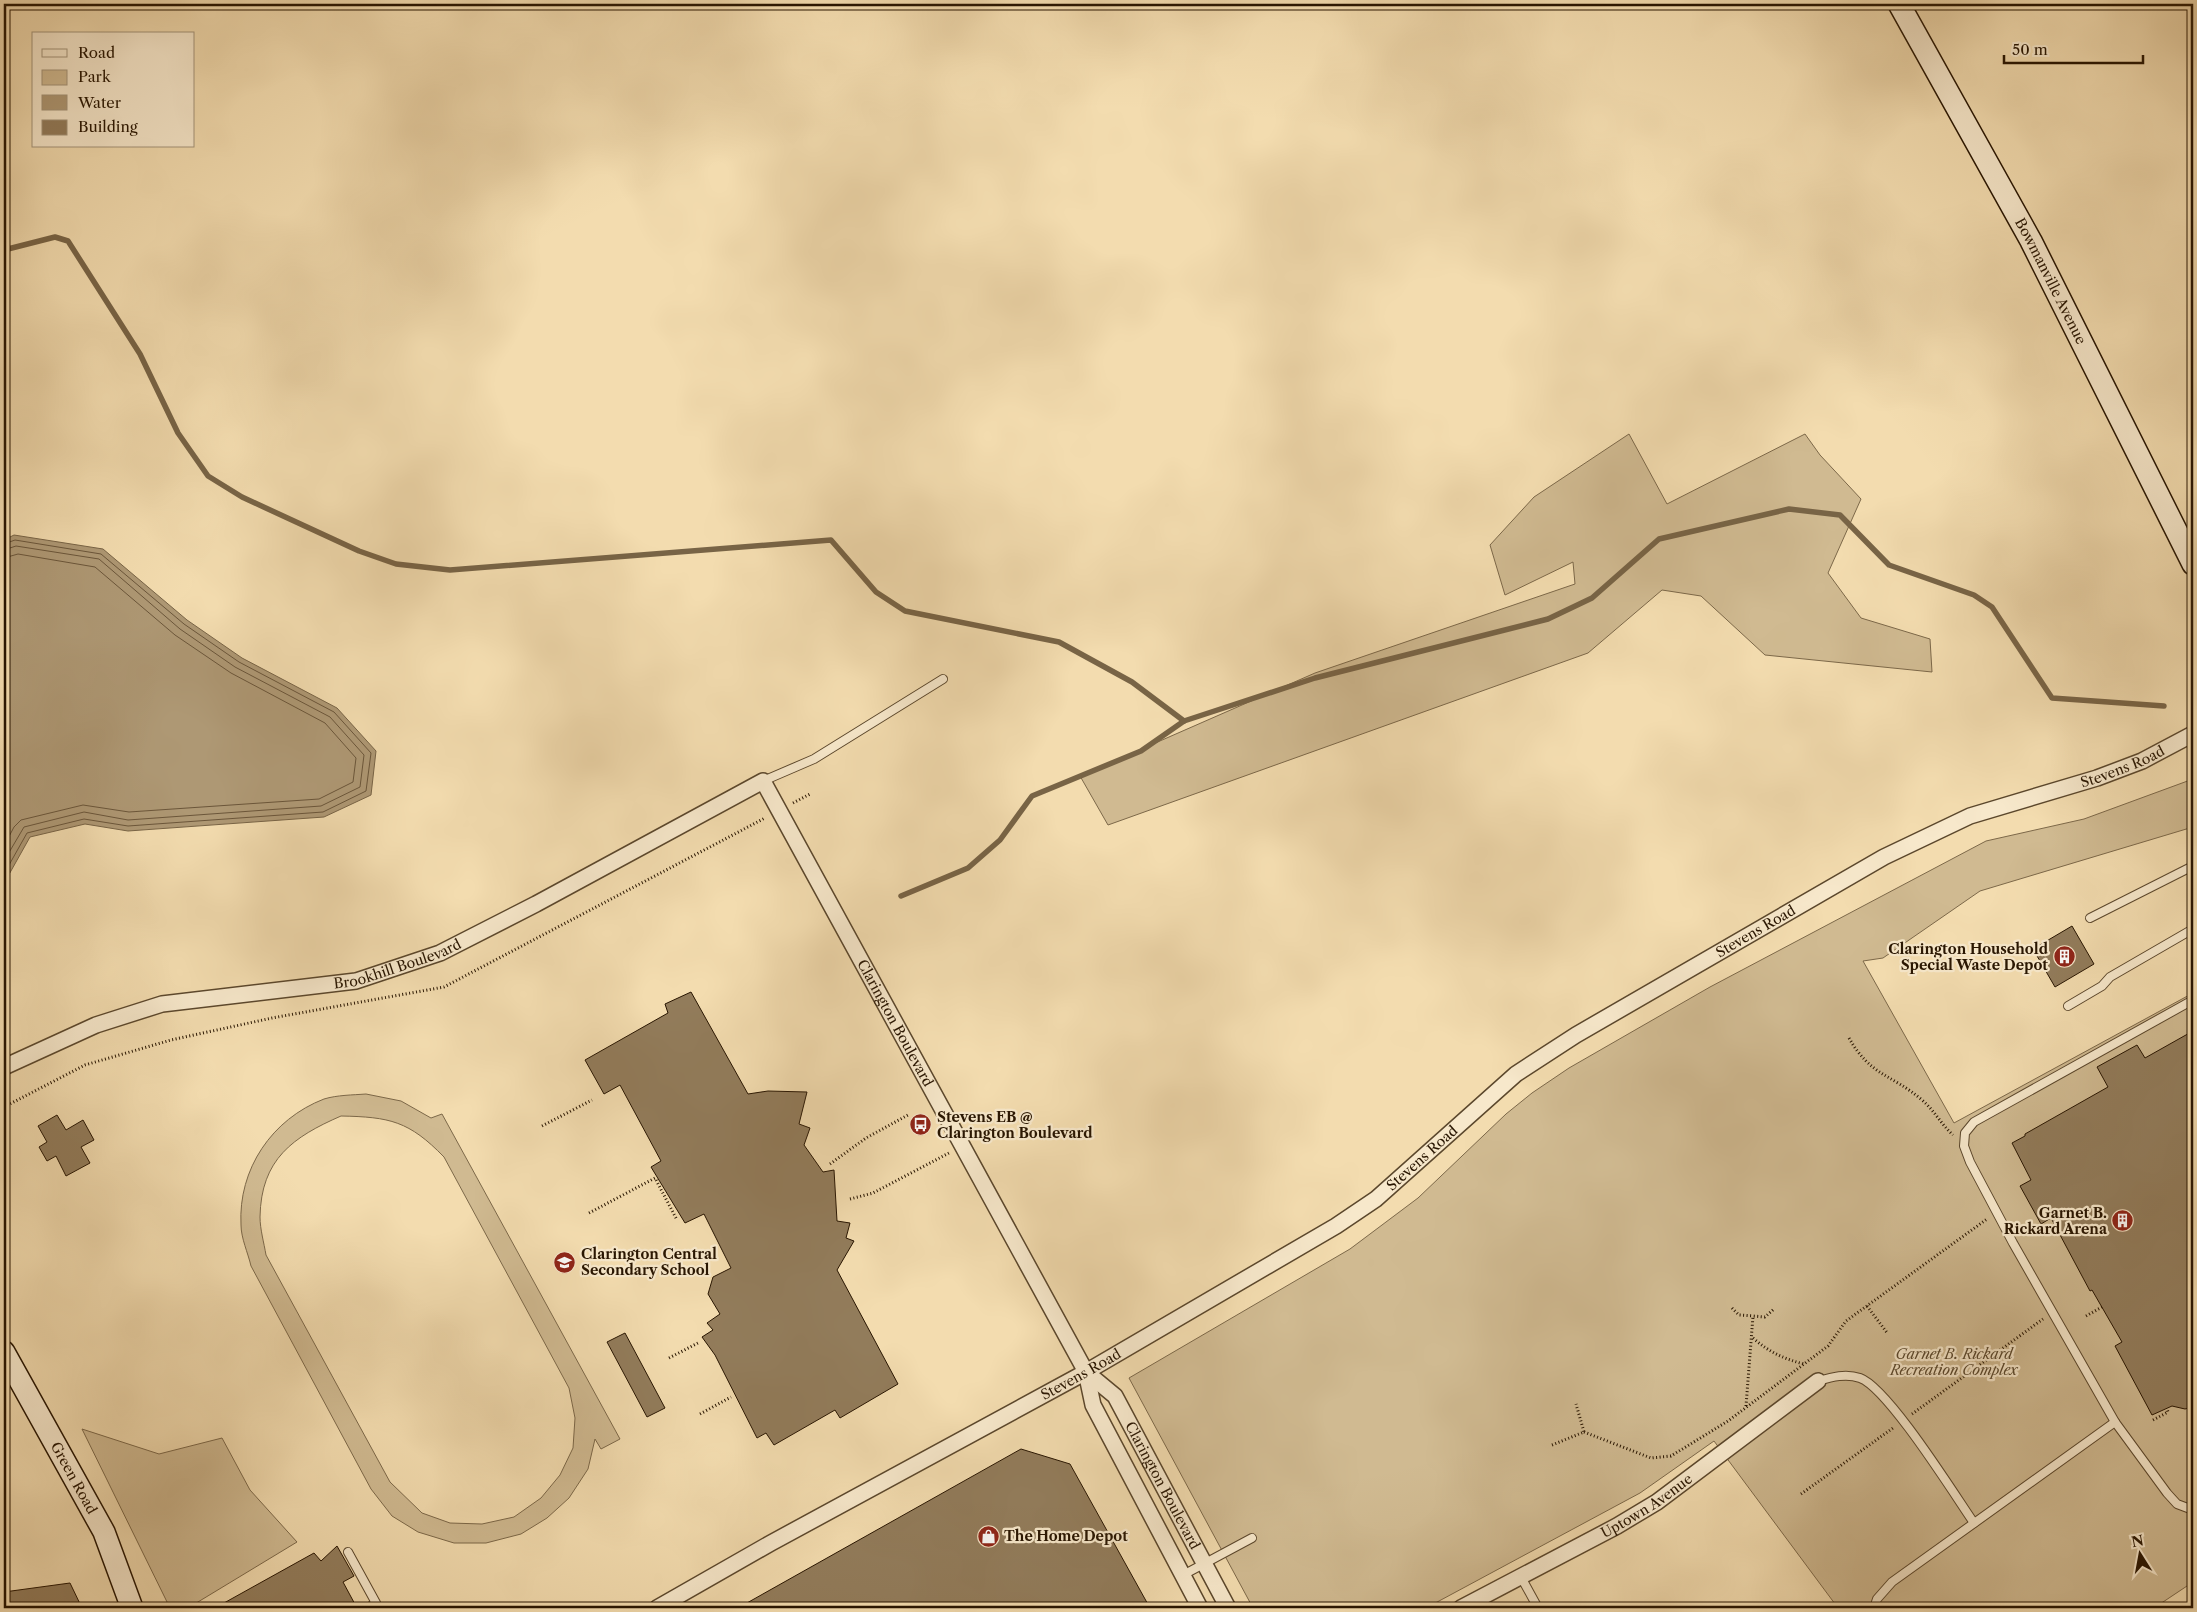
<svg xmlns="http://www.w3.org/2000/svg" width="2197" height="1612" font-family="'Libre Caslon Text',serif">
	<style>
		.green { fill: #d0ba91; stroke: #7c6849; fill-rule: evenodd }
		.water { fill: #ae9874; stroke: #786446 }
		.lines { fill: none; stroke-linecap: round; stroke-linejoin: round }
		.shore { stroke: #6b563a; stroke-width: 1 }
		.stream { stroke: #786446; stroke-width: 5.5 }
		.building { fill: #927c5b; stroke: #281501 }
		.lane-casing { stroke: #5b472c; stroke-width: 10 }
		.street-casing { stroke: #5b472c; stroke-width: 18 }
		.secondary-casing { stroke: #281501; stroke-width: 24 }
		.path { stroke: #281501; stroke-width: 3; stroke-dasharray: 1 2.5; stroke-linecap: butt }
		.lane { stroke: #f7e8cb; stroke-width: 8 }
		.street { stroke: #f7e8cb; stroke-width: 15 }
		.secondary { stroke: #f7e8cb; stroke-width: 21 }
		.labels { text-anchor: middle; dominant-baseline: central; stroke-width: 4.5; stroke-linejoin: round; paint-order: stroke }
		.street-label { font-size: 14px; fill: #281501; stroke: #f7e8cb }
		.poi-label { font-size: 14px; font-weight: bold; fill: #281501; stroke: #f7e8cb; text-anchor: start }
		.park-label { font-size: 14px; font-style: italic; fill: #5a472c; stroke: #f7e8cb }
	</style>
	<rect width="100%" height="100%" fill="#f3dcaf"/>
	<filter id="stains"><feTurbulence type="fractalNoise" baseFrequency=".004" numOctaves="4"/><feColorMatrix values="0 0 0 0 .2 0 0 0 0 .09 0 0 0 0 .02 0 0 0 .5 -.17"/></filter>
	<radialGradient id="worn" r=".72"><stop offset=".6" stop-color="#630" stop-opacity="0"/><stop offset="1" stop-color="#630" stop-opacity=".3"/></radialGradient>
	<!-- green -->
	<g class="green">
		<polygon points="1629,434 1667,504 1805,434 1820,455 1861,499 1828,573 1861,618 1930,639 1932,672 1765,655 1701,596 1662,590 1588,653 1108,825 1080,776 1315,673 1575,584 1573,562 1505,595 1490,545 1534,497"/>
		<polygon points="2193,779 2193,827 1980,891 1883,958 1863,961 1954,1123 2193,993 2193,1582 2154,1608 1838,1608 1714,1441 1640,1493 1426,1608 1253,1608 1129,1378 1350,1249 1418,1198 1506,1114 1532,1093 1569,1068 1710,987 1986,841 2084,819"/>
		<path d="M 366,1094 L 401,1101 L 431,1118 L 442,1114 L 620,1439 L 601,1449 L 595,1439 L 588,1469 L 569,1498 L 547,1518 L 521,1534 L 486,1543 L 454,1543 L 418,1532 L 392,1516 L 371,1489 L 251,1266 C 248,1253 241,1238 241,1225 C 238,1169 272,1119 324,1099 C 337,1095 353,1095 366,1094 ZM 341,1116 C 390,1117 409,1121 444,1157 L 569,1388 L 575,1418 L 573,1448 L 560,1475 L 541,1498 L 514,1517 L 482,1524 L 450,1523 L 422,1513 L 390,1482 L 266,1255 C 264,1243 260,1229 260,1217 C 261,1159 293,1137 341,1116 Z"/>
		<polygon points="82,1429 159,1454 222,1438 250,1490 297,1542 188,1608 170,1608"/>
	</g>
	<!-- water -->
	<polygon class="water" points="14,535 103,549 187,620 242,658 337,708 376,751 371,795 324,817 128,831 85,824 30,837 7,878 4,879 4,540"/>
	<g class="lines">
		<!-- shore -->
		<g class="shore">
			<polyline points="4,544 15,540 101,554 184,624 239,662 334,712 371,753 366,791 323,812 128,826 84,819 27,833 4,874"/>
			<polyline points="4,550 16,546 99,559 180,629 235,667 330,717 364,755 360,787 321,806 128,820 84,812 24,827 4,861"/>
			<polyline points="4,558 18,554 95,567 175,635 231,673 325,723 356,758 353,782 319,799 129,812 83,805 21,820 14,827 4,846"/>
		</g>
		<!-- stream -->
		<g class="stream">
			<polyline points="4,250 55,237 68,241 140,354 178,433 208,476 242,497 359,551 396,564 450,570 831,540 876,592 905,611 1059,642 1132,682 1184,721"/>
			<polyline points="901,896 968,868 1000,840 1032,796 1141,751 1184,721 1315,678 1548,619 1592,598 1659,539 1789,509 1840,515 1889,565 1974,595 1992,607 2052,698 2164,706"/>
		</g>
	</g>
	<!-- building -->
	<g class="building">
		<polygon points="2072,926 2094,964 2055,987 2033,949"/>
		<polygon points="691,992 748,1094 768,1091 807,1092 799,1124 810,1128 804,1145 823,1172 834,1170 837,1221 850,1223 846,1238 854,1241 837,1270 898,1384 840,1418 835,1410 774,1445 766,1433 757,1438 715,1355 702,1337 713,1330 707,1323 720,1314 708,1294 713,1277 731,1268 704,1214 685,1223 651,1167 661,1161 620,1085 604,1094 585,1060 668,1013 665,1004"/>
		<polygon points="2193,1031 2193,1407 2185,1409 2172,1406 2152,1415 2115,1346 2122,1342 2092,1290 2090,1291 2051,1218 2041,1224 2020,1186 2031,1180 2012,1143 2025,1136 2025,1134 2108,1087 2097,1067 2137,1045 2145,1058"/>
		<polygon points="57,1115 66,1130 83,1120 94,1140 81,1147 90,1163 66,1176 56,1156 47,1161 39,1147 47,1142 38,1126"/>
		<polygon points="625,1333 665,1408 647,1417 607,1342"/>
		<polygon points="1021,1449 1070,1464 1150,1608 738,1608"/>
		<polygon points="337,1546 354,1576 343,1582 357,1608 215,1608 314,1553 321,1561"/>
		<polygon points="70,1583 82,1608 4,1608 4,1592"/>
	</g>
	<g class="lines">
		<defs>
			<g id="lane">
				<polyline points="763,781 814,759 943,679"/>
				<polyline points="2090,918 2193,866"/>
				<polyline points="2193,1000 1974,1122 1965,1133 1964,1146 1970,1162 2013,1243 2115,1422 2167,1493 2177,1504 2193,1510"/>
				<polyline points="2068,1006 2102,986 2110,977 2193,929"/>
				<path d="M 1818,1381 C 1832,1377 1846,1373 1860,1378 C 1888,1388 1954,1494 1974,1523"/>
				<polyline points="348,1552 376,1603 367,1608"/>
				<polyline points="1183,1575 1252,1538"/>
				<polyline points="1521,1577 1538,1608"/>
				<polyline points="1874,1608 1877,1599 1892,1582 2115,1422"/>
			</g>
			<g id="street">
				<path id="s1" d="M 4,1067 L 96,1025 L 162,1004 L 356,981 L 440,953 L 536,904 L 763,781 L 1086,1372 L 1093,1405 L 1200,1608"/>
				<path id="s2" d="M 1086,1372 L 1115,1396 L 1228,1608"/>
				<path id="s3" d="M 657,1608 L 771,1543 L 1086,1372 L 1336,1226 L 1376,1199 L 1516,1074 L 1576,1035 L 1884,857 L 1970,816 L 2097,778 L 2142,761 L 2193,734"/>
				<path id="s4" d="M 1461,1608 L 1617,1526 L 1657,1502 L 1818,1381"/>
			</g>
			<g id="secondary">
				<path id="s5" d="M 1899,4 L 2031,241 L 2193,564"/>
				<path id="s6" d="M 4,1352 L 104,1532 L 132,1608"/>
			</g>
		</defs>
		<!-- lane casing -->
		<use href="#lane" class="lane-casing"/>
		<!-- street casing -->
		<use href="#street" class="street-casing"/>
		<!-- secondary casing -->
		<use href="#secondary" class="secondary-casing"/>
		<!-- path -->
		<g class="path">
			<polyline points="793,803 810,794"/>
			<path d="M 1849,1038 C 1871,1077 1892,1074 1922,1100 C 1934,1110 1941,1124 1953,1135"/>
			<polyline points="4,1107 85,1065 171,1040 272,1018 444,987 765,818"/>
			<polyline points="542,1126 592,1100"/>
			<polyline points="830,1164 866,1138 908,1115"/>
			<polyline points="850,1199 873,1193 949,1153"/>
			<polyline points="589,1213 655,1178 677,1220"/>
			<polyline points="1867,1306 1888,1334"/>
			<polyline points="1732,1308 1739,1315 1753,1316"/>
			<polyline points="2086,1316 2102,1307"/>
			<path d="M 1753,1338 C 1769,1352 1784,1359 1804,1364"/>
			<polyline points="669,1358 698,1343"/>
			<polyline points="1746,1406 1753,1316 1765,1317 1774,1309"/>
			<polyline points="700,1414 731,1397"/>
			<polyline points="1912,1414 2043,1319"/>
			<polyline points="2153,1420 2168,1412 2167,1409"/>
			<polyline points="1584,1432 1651,1458 1671,1456 1728,1421 1828,1346 1846,1321 1987,1219"/>
			<polyline points="1552,1445 1584,1432 1576,1404"/>
			<polyline points="1801,1494 1893,1428"/>
			<polyline points="1325,1604 1328,1608"/>
		</g>
		<!-- lane -->
		<use href="#lane" class="lane"/>
		<!-- street -->
		<use href="#street" class="street"/>
		<!-- secondary -->
		<use href="#secondary" class="secondary"/>
	</g>
	<!-- icons -->
	<defs>
		<symbol id="building-disc" viewBox="-11 -11 22 22"><circle r="9.5" fill="#8f2418" stroke="#f7e8cb"/><path d="M-4-6H4V6H1V3H-1V6H-4ZM-2.5-4.3h1.7v1.8h-1.7ZM.8-4.3h1.7v1.8H.8ZM-2.5-1h1.7V.8h-1.7ZM.8-1h1.7V.8H.8Z" fill="#fff"/></symbol>
		<symbol id="bus-disc" viewBox="-11 -11 22 22"><circle r="9.5" fill="#8f2418" stroke="#f7e8cb"/><path d="M-5-6H5V4H4V6H2V4H-2V6H-4V4H-5ZM-3.5-4V0h7V-4ZM-3.5 1.2v1.5H-2V1.2ZM2 1.2v1.5H3.5V1.2Z" fill="#fff"/></symbol>
		<symbol id="school-disc" viewBox="-11 -11 22 22"><circle r="9.5" fill="#8f2418" stroke="#f7e8cb"/><path d="M0-5L7-2L0 1L-7-2ZM-4 1L0 2.5L4 1V4Q0 6-4 4Z" fill="#fff"/></symbol>
		<symbol id="shop-disc" viewBox="-11 -11 22 22"><circle r="9.5" fill="#8f2418" stroke="#f7e8cb"/><path d="M-5-2.5h2.3a2.7 3.5 0 0 1 5.4 0H5L5.5 6h-11ZM-1.5-2.5h3a1.5 2.3 0 0 0-3 0Z" fill="#fff"/></symbol>
	</defs>
	<g fill-rule="evenodd">
		<use href="#building-disc" x="2052" y="944" width="25" height="25"/>
		<use href="#bus-disc" x="908" y="1112" width="25" height="25"/>
		<use href="#building-disc" x="2110" y="1208" width="25" height="25"/>
		<use href="#school-disc" x="552" y="1250" width="25" height="25"/>
		<use href="#shop-disc" x="976" y="1524" width="25" height="25"/>
	</g>
	<g class="labels">
		<!-- street labels -->
		<g class="street-label">
			<text stroke="none"><textPath href="#s5" startOffset="316">Bowmanville Avenue</textPath></text>
			<text stroke="none"><textPath href="#s3" startOffset="1698">Stevens Road</textPath></text>
			<text stroke="none"><textPath href="#s3" startOffset="1294">Stevens Road</textPath></text>
			<text stroke="none"><textPath href="#s1" startOffset="410">Brookhill Boulevard</textPath></text>
			<text stroke="none"><textPath href="#s1" startOffset="1096">Clarington Boulevard</textPath></text>
			<text stroke="none"><textPath href="#s3" startOffset="889">Stevens Road</textPath></text>
			<text stroke="none"><textPath href="#s3" startOffset="484">Stevens Road</textPath></text>
			<text stroke="none"><textPath href="#s6" startOffset="144">Green Road</textPath></text>
			<text stroke="none"><textPath href="#s2" startOffset="139">Clarington Boulevard</textPath></text>
			<text stroke="none"><textPath href="#s4" startOffset="212">Uptown Avenue</textPath></text>
		</g>
		<!-- poi labels -->
		<g class="poi-label">
			<text x="2048" y="949" text-anchor="end">Clarington Household<tspan x="2048" dy="16">Special Waste Depot</tspan></text>
			<text x="937" y="1117">Stevens EB @<tspan x="937" dy="16">Clarington Boulevard</tspan></text>
			<text x="2107" y="1213" text-anchor="end">Garnet B.<tspan x="2107" dy="16">Rickard Arena</tspan></text>
			<text x="581" y="1254">Clarington Central<tspan x="581" dy="16">Secondary School</tspan></text>
			<text x="1004" y="1536">The Home Depot</text>
		</g>
		<!-- park labels -->
		<g class="park-label">
			<text x="1954" y="1354">Garnet B. Rickard<tspan x="1954" dy="16">Recreation Complex</tspan></text>
		</g>
	</g>
	<!-- margin -->
	<rect width="2197" height="1612" fill="none" stroke="#f3dcaf" stroke-width="20"/>
	<rect x="5" y="5" width="2187" height="1602" fill="none" stroke="#281501" stroke-width="2.5"/>
	<rect x="10" y="10" width="2177" height="1592" fill="none" stroke="#281501"/>
	<!-- legend -->
	<rect x="32" y="32" width="162" height="115" fill="#f7e8cb" stroke="#a4947a"/>
	<rect x="42" y="49" width="25" height="8" fill="#f7e8cb" stroke="#a4947a"/>
	<text x="78" y="58" font-size="15" fill="#281501">Road</text>
	<rect x="42" y="70" width="25" height="15" fill="#d0ba91" stroke="#a4947a"/>
	<text x="78" y="82" font-size="15" fill="#281501">Park</text>
	<rect x="42" y="95" width="25" height="15" fill="#ae9874" stroke="#a4947a"/>
	<text x="78" y="108" font-size="15" fill="#281501">Water</text>
	<rect x="42" y="120" width="25" height="15" fill="#927c5b" stroke="#a4947a"/>
	<text x="78" y="132" font-size="15" fill="#281501">Building</text>
	<!-- north arrow -->
	<g transform="translate(2140 1554) rotate(349)" stroke="#f7e8cb" stroke-width="4" paint-order="stroke">
	<path d="M0-4L9 19L0 12L-9 19Z" fill="#281501"/>
	<text y="-8" font-size="14" font-weight="bold" text-anchor="middle" fill="#281501">N</text>
	</g>
	<!-- scale -->
	<path d="M2004 55v8h139v-8" fill="none" stroke="#281501" stroke-width="2.5"/>
	<text x="2012" y="55" font-size="15" fill="#281501" stroke="#f7e8cb" stroke-width="4" paint-order="stroke">50 m</text>
	<rect width="100%" height="100%" filter="url(#stains)"/>
	<rect width="100%" height="100%" fill="url(#worn)"/>
</svg>
